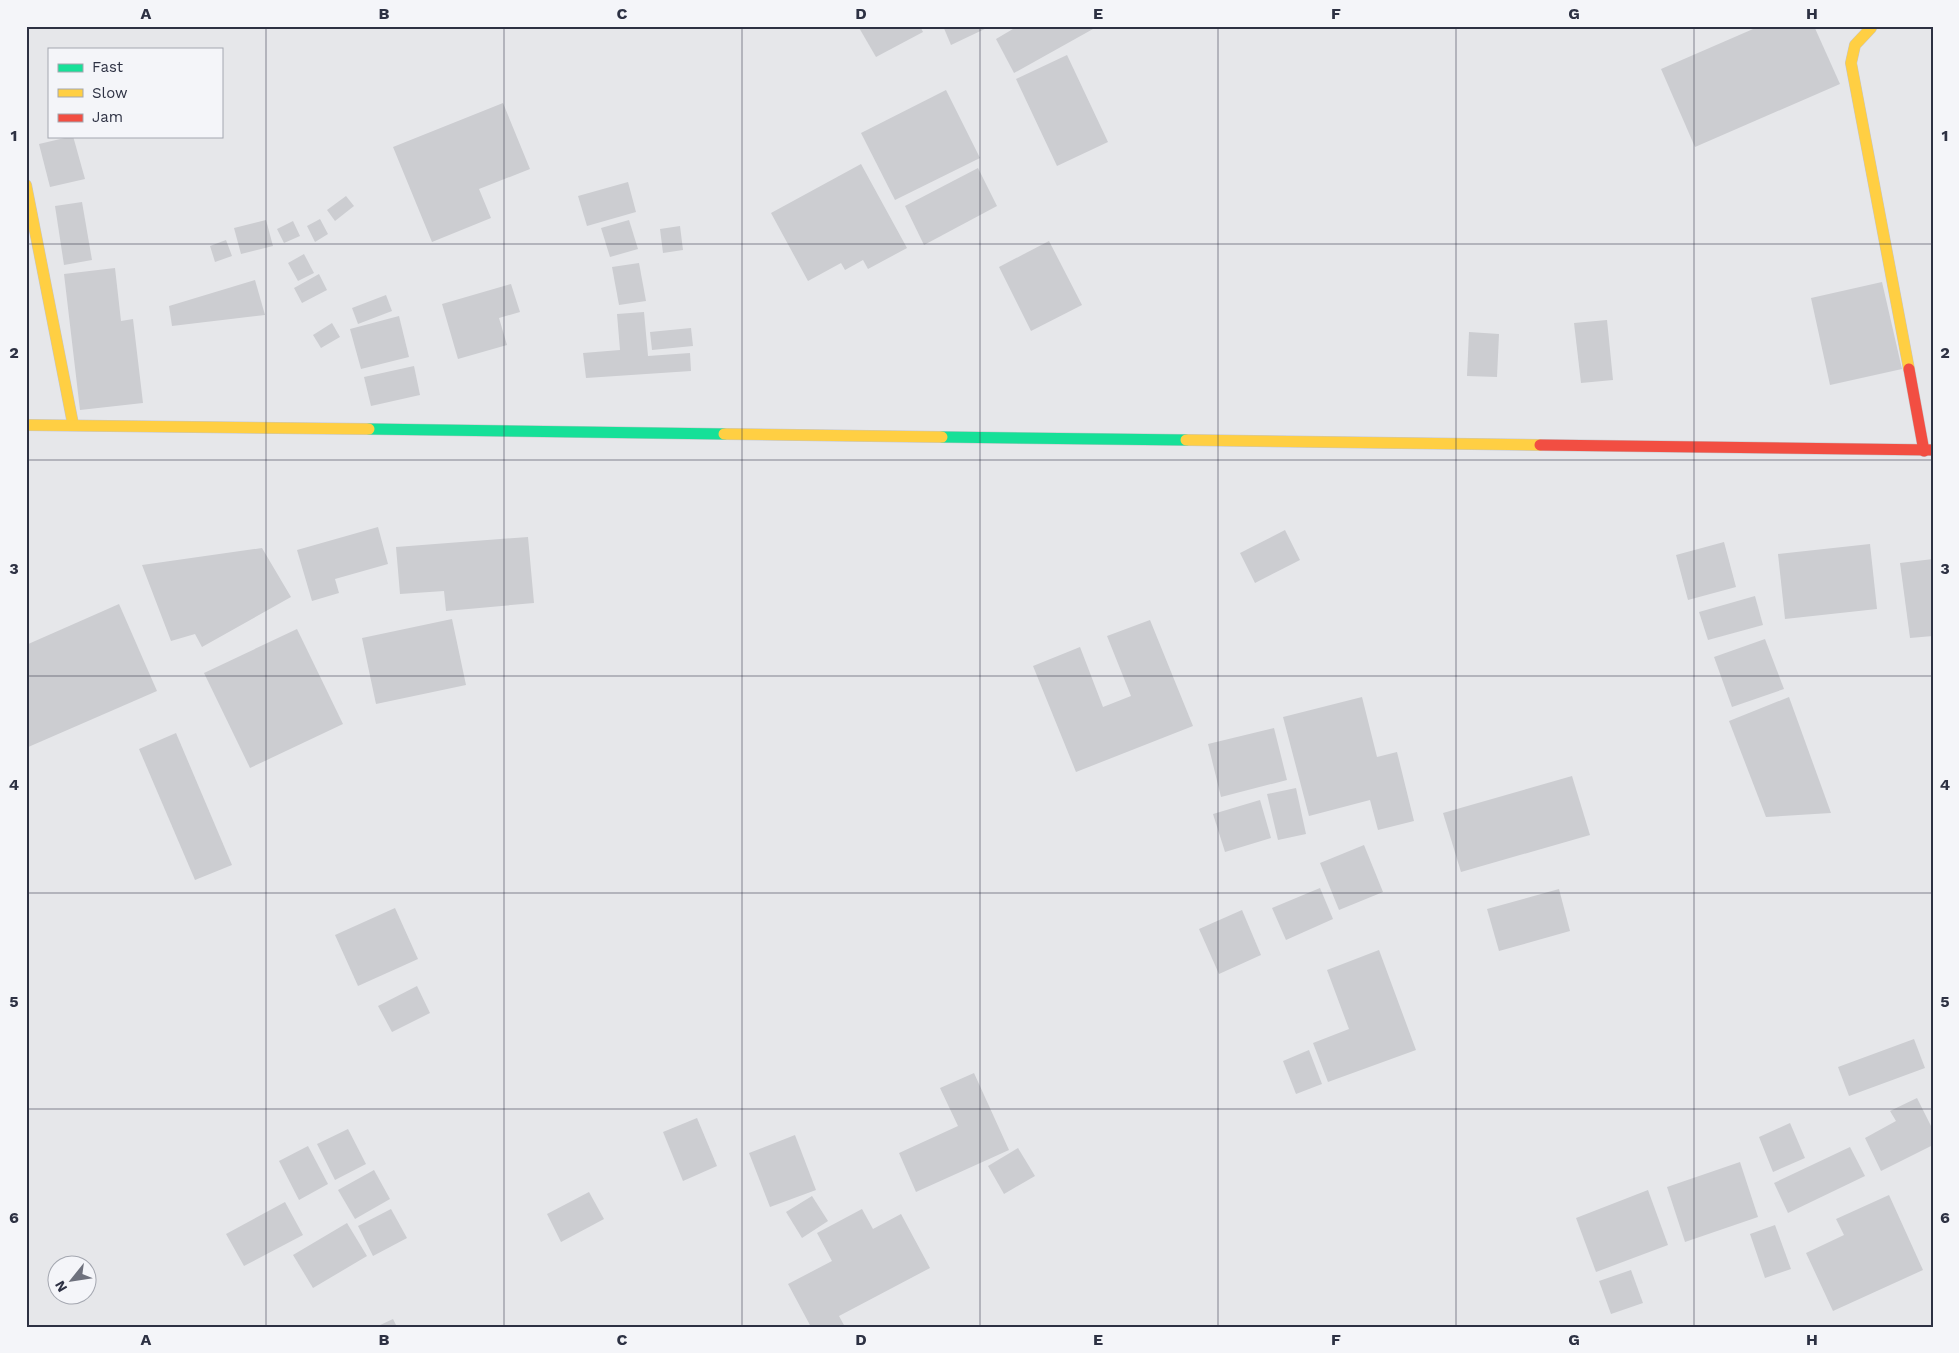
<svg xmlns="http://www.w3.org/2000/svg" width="1959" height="1353" font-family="'Work Sans',sans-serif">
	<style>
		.building { fill: #cccdd1 }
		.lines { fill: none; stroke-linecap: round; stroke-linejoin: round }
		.fast-casing { stroke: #c4c5c8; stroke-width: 12 }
		.slow-casing { stroke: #c4c5c8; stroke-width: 12 }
		.jam-casing { stroke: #c4c5c8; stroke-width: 12 }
		.fast { stroke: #16e098; stroke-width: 11 }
		.slow { stroke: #ffcf43; stroke-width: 11 }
		.jam { stroke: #f24e42; stroke-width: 11 }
		.grid { fill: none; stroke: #2d3143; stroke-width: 1; stroke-opacity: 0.55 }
		.neatline { fill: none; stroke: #2d3143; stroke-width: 2 }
		.grid-label { font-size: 16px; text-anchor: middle; font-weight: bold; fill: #2d3143 }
	</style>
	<rect width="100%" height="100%" fill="#e6e7ea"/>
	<!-- building -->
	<g class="building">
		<polygon points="858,26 920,26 923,32 876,57"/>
		<polygon points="943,26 991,26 951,45"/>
		<polygon points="1018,26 1092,26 1093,29 1014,73 996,39"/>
		<polygon points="1760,26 1814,26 1840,84 1695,147 1661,69"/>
		<polygon points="1067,55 1108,142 1057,166 1016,79"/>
		<polygon points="946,90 980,158 895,200 861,133"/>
		<polygon points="503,103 530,169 479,189 491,218 432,242 393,147"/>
		<polygon points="73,136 85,179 50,187 39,144"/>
		<polygon points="861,164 907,248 868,269 863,260 845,270 841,263 808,281 771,213"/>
		<polygon points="978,168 997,206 924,245 905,206"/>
		<polygon points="628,182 636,212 587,226 578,196"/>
		<polygon points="346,196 354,206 335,221 327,210"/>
		<polygon points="82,202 92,260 64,265 55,206"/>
		<polygon points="320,219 328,234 315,242 307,226"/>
		<polygon points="266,220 273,246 241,254 234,228"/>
		<polygon points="629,220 638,249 610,257 601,228"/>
		<polygon points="293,221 300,236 284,243 277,229"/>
		<polygon points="680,226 683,250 663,253 660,229"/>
		<polygon points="226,240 232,256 215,262 210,246"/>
		<polygon points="1049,241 1082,305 1031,331 999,267"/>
		<polygon points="304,254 314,273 298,281 288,263"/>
		<polygon points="639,263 646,301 619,305 612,267"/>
		<polygon points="115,268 121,321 133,319 143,403 80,410 64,274"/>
		<polygon points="319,274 327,290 302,303 294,288"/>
		<polygon points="255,280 265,315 172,326 169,306"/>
		<polygon points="1882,282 1902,369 1830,385 1811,298"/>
		<polygon points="511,284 520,312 499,318 507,345 458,359 442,304"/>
		<polygon points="386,295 392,311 358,324 352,308"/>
		<polygon points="644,312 648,356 690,353 691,371 586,378 583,353 620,350 617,314"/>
		<polygon points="399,316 409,357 361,369 350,329"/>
		<polygon points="1607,320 1613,380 1581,383 1574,323"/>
		<polygon points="332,323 340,337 321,348 313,335"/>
		<polygon points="691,328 693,346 652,350 650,332"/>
		<polygon points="1469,332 1499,334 1497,377 1467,376"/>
		<polygon points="26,343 28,343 29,379 26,380"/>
		<polygon points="414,366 420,395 371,406 364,377"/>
		<polygon points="378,527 388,564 335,579 339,593 312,601 297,550"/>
		<polygon points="1285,530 1300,560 1255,583 1240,553"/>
		<polygon points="528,537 534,603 446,611 444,591 400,594 396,547"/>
		<polygon points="1724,542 1736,587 1688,600 1676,555"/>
		<polygon points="1870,544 1877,609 1785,619 1778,554"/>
		<polygon points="262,548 291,597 202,647 195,634 171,641 142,565"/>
		<polygon points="1933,559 1933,636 1910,638 1900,563"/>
		<polygon points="1755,596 1763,625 1708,640 1699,612"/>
		<polygon points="119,604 157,691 26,748 26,645"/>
		<polygon points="452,619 466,685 376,704 362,638"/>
		<polygon points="1150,620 1193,726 1076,772 1033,666 1080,647 1103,707 1131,696 1107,636"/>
		<polygon points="297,629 343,724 250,768 204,673"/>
		<polygon points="1765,639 1784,689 1732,707 1714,657"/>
		<polygon points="1362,697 1377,757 1397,752 1414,821 1378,830 1370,800 1309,816 1283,717"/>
		<polygon points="1789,697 1831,813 1766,817 1729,721"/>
		<polygon points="1274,728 1287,780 1221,797 1208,744"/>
		<polygon points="176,733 232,865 195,880 139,749"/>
		<polygon points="1572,776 1590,835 1461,872 1443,813"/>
		<polygon points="1296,788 1306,834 1278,840 1267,794"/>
		<polygon points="1260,800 1271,838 1225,852 1213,814"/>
		<polygon points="1364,845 1383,892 1339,910 1320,863"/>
		<polygon points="1320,888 1333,919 1286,940 1272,908"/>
		<polygon points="1559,889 1570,931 1499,951 1487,909"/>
		<polygon points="395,908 418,959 358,986 335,935"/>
		<polygon points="1242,910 1261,955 1219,974 1199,929"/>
		<polygon points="1379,950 1416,1050 1328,1082 1313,1043 1349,1029 1327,970"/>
		<polygon points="417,986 430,1013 392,1032 378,1006"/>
		<polygon points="1914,1039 1925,1068 1849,1096 1838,1067"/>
		<polygon points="1309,1050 1322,1084 1296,1094 1283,1061"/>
		<polygon points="974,1073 1009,1150 916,1192 899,1153 958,1126 940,1088"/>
		<polygon points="1917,1098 1933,1130 1933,1145 1881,1171 1865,1138 1896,1121 1890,1111"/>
		<polygon points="697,1118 717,1166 683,1181 663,1132"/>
		<polygon points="1790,1123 1805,1158 1773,1172 1759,1137"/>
		<polygon points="348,1129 366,1164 335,1180 317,1144"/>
		<polygon points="795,1135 816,1190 770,1207 749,1153"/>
		<polygon points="308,1146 328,1184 299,1200 279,1161"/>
		<polygon points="1850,1147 1865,1176 1788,1213 1774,1183"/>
		<polygon points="1018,1148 1035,1176 1004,1194 988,1166"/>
		<polygon points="1740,1162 1758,1217 1685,1242 1667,1187"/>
		<polygon points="374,1170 390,1199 355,1219 338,1190"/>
		<polygon points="1648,1190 1668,1245 1596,1272 1576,1218"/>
		<polygon points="589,1192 604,1219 561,1242 547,1214"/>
		<polygon points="1889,1195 1923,1270 1833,1311 1806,1253 1844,1235 1836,1219"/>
		<polygon points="812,1196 828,1221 802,1238 786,1212"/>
		<polygon points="285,1202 303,1235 244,1266 226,1234"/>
		<polygon points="391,1209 407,1238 373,1256 358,1226"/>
		<polygon points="862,1209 873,1229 901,1214 930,1268 839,1316 845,1327 811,1327 788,1284 832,1261 817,1233"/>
		<polygon points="347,1223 367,1256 313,1288 293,1255"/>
		<polygon points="1775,1225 1791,1269 1765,1278 1750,1234"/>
		<polygon points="1631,1270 1643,1303 1611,1314 1599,1281"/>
		<polygon points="393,1319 397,1327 376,1327"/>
	</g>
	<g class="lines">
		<defs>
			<g id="fast">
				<polyline points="369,429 724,434"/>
				<polyline points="942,437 1186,440"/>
			</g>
			<g id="slow">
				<polyline points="1871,28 1855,45 1851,63 1909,369"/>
				<polyline points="26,185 73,424"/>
				<polyline points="26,425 369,429"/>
				<polyline points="724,434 942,437"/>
				<polyline points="1186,440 1540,445"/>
			</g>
			<g id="jam">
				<polyline points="1909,369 1924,451"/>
				<polyline points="1540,445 1933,450"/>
			</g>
		</defs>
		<!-- fast casing -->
		<use href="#fast" class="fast-casing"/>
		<!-- slow casing -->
		<use href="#slow" class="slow-casing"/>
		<!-- jam casing -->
		<use href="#jam" class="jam-casing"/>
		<!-- fast -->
		<use href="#fast" class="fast"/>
		<!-- slow -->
		<use href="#slow" class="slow"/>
		<!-- jam -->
		<use href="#jam" class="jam"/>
	</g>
	<!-- grid -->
	<path class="grid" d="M 266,26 L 266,1327M 504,26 L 504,1327M 742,26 L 742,1327M 980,26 L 980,1327M 1218,26 L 1218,1327M 1456,26 L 1456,1327M 1694,26 L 1694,1327M 26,244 L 1933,244M 26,460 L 1933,460M 26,676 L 1933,676M 26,893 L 1933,893M 26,1109 L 1933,1109"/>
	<!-- border -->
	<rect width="1959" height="1353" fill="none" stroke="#f4f5f9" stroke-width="55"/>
	<!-- legend -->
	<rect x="48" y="48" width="175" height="90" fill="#f4f5f9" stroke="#a4a7b0"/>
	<rect x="58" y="64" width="25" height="8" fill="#16e098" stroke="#a4a7b0"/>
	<text x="92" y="72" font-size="15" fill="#2d3143">Fast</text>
	<rect x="58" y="89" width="25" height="8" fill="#ffcf43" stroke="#a4a7b0"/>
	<text x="92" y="98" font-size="15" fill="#2d3143">Slow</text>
	<rect x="58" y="114" width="25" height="8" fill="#f24e42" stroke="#a4a7b0"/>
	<text x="92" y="122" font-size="15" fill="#2d3143">Jam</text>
	<!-- north arrow -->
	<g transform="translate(72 1280) rotate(240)"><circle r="24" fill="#f4f5f9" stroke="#a4a7b0"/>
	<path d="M0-4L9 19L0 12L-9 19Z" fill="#6e717d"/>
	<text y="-8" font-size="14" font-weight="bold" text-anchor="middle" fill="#2d3143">N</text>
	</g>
	<rect x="28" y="28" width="1904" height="1298" class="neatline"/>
	<g class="grid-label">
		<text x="146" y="19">A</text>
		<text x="384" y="19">B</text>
		<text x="622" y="19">C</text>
		<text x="861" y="19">D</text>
		<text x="1098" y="19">E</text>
		<text x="1336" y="19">F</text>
		<text x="1574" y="19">G</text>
		<text x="1812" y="19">H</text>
		<text x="14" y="141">1</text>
		<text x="1945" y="141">1</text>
		<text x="14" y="358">2</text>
		<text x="1945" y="358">2</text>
		<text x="14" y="574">3</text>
		<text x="1945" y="574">3</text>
		<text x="14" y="790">4</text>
		<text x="1945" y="790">4</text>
		<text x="14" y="1007">5</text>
		<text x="1945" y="1007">5</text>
		<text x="14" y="1223">6</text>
		<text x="1945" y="1223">6</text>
		<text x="146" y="1345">A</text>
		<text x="384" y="1345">B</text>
		<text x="622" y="1345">C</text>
		<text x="861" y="1345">D</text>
		<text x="1098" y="1345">E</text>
		<text x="1336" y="1345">F</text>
		<text x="1574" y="1345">G</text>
		<text x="1812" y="1345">H</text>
	</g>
</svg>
